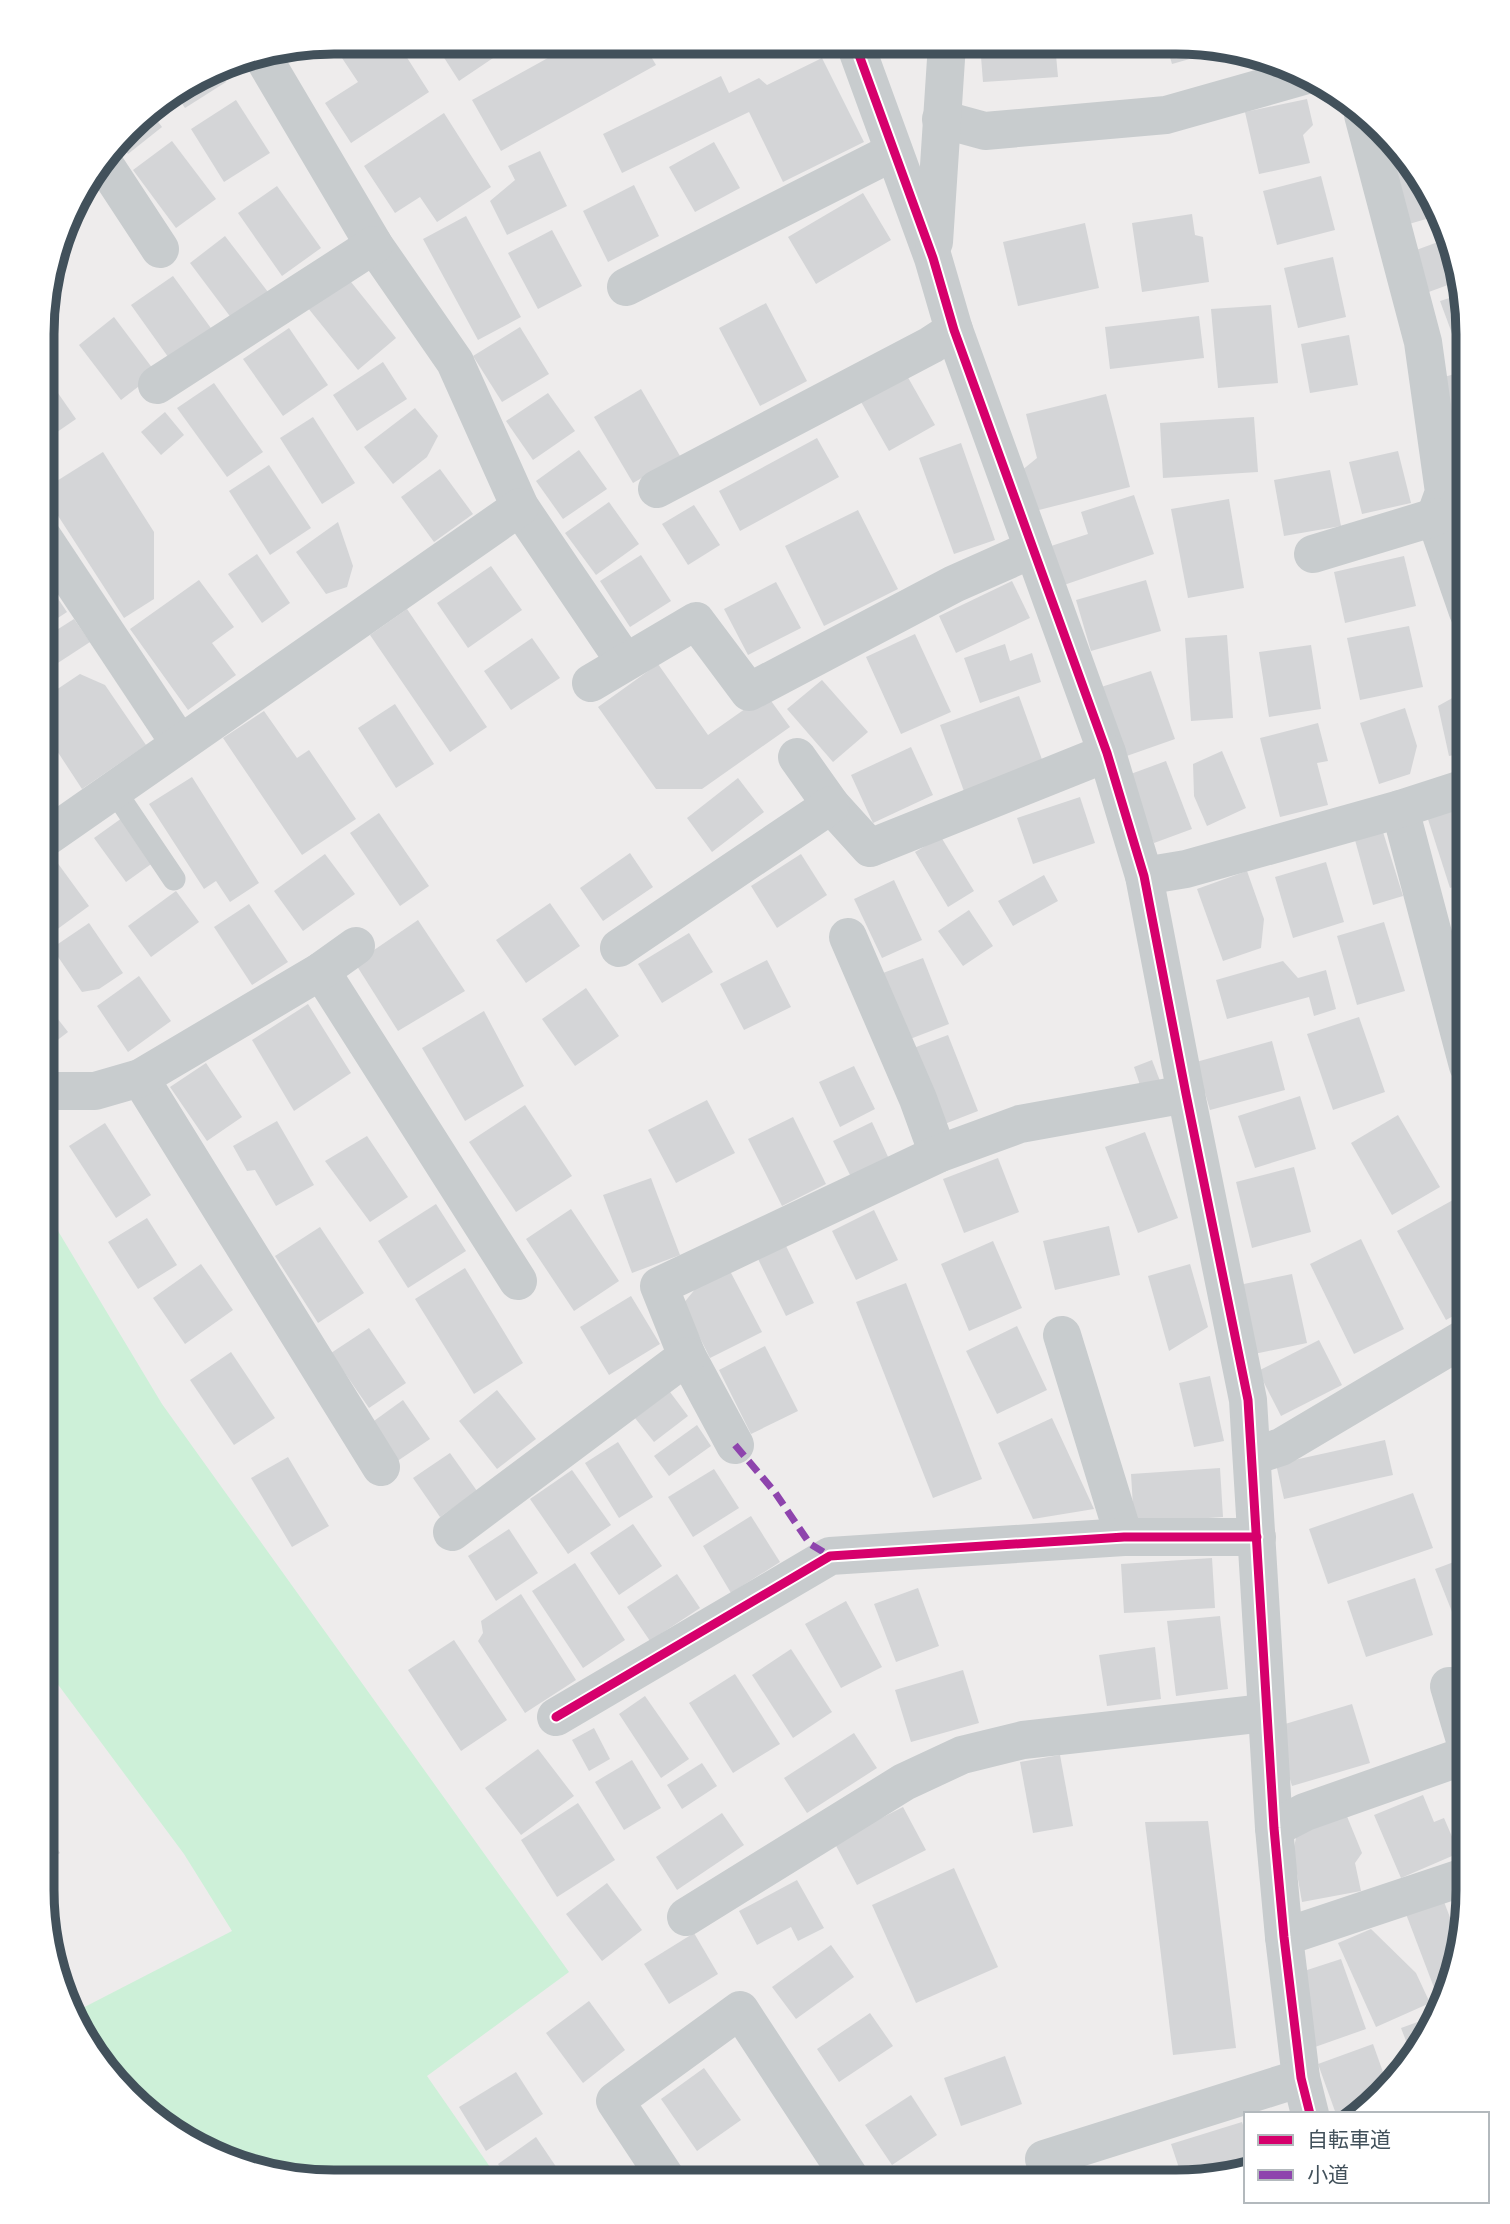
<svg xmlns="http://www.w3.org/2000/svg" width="1510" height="2224" font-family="'Noto Sans','Noto Sans JP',sans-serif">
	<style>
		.green { fill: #cdf0d8 }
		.building { fill: #d4d5d7 }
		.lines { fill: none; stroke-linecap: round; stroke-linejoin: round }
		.lane { stroke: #c8ccce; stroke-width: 23 }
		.street { stroke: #c8ccce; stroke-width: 38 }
		.quiet { stroke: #8e44ad; stroke-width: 7; stroke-dasharray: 14 7; stroke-linecap: butt }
		.cycleway-casing { stroke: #fff; stroke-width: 13 }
		.cycleway { stroke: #d6006c; stroke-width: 9 }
		.rim { fill: none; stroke: #42515b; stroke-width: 9 }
	</style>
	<rect width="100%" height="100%" fill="#eeecec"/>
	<!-- green -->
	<polygon class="green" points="43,1206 162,1404 569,1972 427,2076 499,2180 297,2180 172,2132 114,2082 72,2018 71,2014 232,1931 184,1854 42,1663"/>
	<!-- building -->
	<g class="building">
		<polygon points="367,42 397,42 429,92 351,143 325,103 358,82 342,58"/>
		<polygon points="434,42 495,42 502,52 459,81"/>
		<polygon points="575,43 643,43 656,65 501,151 472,100"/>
		<polygon points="980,44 1055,44 1058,77 983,82"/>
		<polygon points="1066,44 1133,44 1133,49 1066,51"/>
		<polygon points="1166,44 1214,45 1218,51 1172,64"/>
		<polygon points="822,58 864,142 783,182 749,112 622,173 603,134 721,76 729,93 759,78 767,85"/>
		<polygon points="219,70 226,82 185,108 176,95"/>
		<polygon points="1307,99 1313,125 1303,135 1310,163 1259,174 1245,112"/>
		<polygon points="236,100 270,153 224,182 191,129"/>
		<polygon points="149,110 162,127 128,154 119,143 142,114"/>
		<polygon points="444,113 491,187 437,222 420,197 395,213 364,166"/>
		<polygon points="172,141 216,199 176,228 133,170"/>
		<polygon points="714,142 740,188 695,212 669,167"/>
		<polygon points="1391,149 1438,206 1440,215 1409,224"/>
		<polygon points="540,151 567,206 507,235 490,201 515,180 508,166"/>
		<polygon points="1321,176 1335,230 1277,245 1263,191"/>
		<polygon points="634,185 659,236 608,262 583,211"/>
		<polygon points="277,186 321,248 282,276 238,213"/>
		<polygon points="863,193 891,240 816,284 788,237"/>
		<polygon points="1192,214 1195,235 1203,237 1209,282 1142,292 1132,223"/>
		<polygon points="466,216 521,317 478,340 423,239"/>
		<polygon points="1085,223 1099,288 1018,306 1003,242"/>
		<polygon points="552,230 582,286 538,309 508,253"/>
		<polygon points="225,236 268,292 232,319 190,263"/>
		<polygon points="1446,239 1456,282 1426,293 1411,252"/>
		<polygon points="1333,257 1346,317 1298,328 1284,268"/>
		<polygon points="173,276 213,331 171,361 131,305"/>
		<polygon points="347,277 396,338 358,370 308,308"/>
		<polygon points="1459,295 1468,334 1468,352 1460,355 1440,301"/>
		<polygon points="766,303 807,381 760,406 719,328"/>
		<polygon points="1271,305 1278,383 1218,388 1211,309"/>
		<polygon points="1199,316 1204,358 1110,369 1105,327"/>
		<polygon points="114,317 156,373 121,400 79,345"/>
		<polygon points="520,327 549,374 502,402 473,356"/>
		<polygon points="289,328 328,385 283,416 243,359"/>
		<polygon points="1349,335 1358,385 1310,393 1301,344"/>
		<polygon points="383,362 407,399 357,431 333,395"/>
		<polygon points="1468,370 1468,459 1447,427 1434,380"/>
		<polygon points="44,373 76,419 44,441"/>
		<polygon points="906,374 935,425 889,451 860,400"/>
		<polygon points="214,383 263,452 227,477 177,408"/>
		<polygon points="641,389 680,456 633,483 594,417"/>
		<polygon points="548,393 575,431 533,460 506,421"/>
		<polygon points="1106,394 1130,487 1031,512 1021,471 1037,458 1026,414"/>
		<polygon points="415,408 438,436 427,457 393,484 364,447"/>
		<polygon points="165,412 184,435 161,455 141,432"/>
		<polygon points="313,417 355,483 322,504 280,438"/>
		<polygon points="1254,417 1258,472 1163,478 1160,423"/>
		<polygon points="817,438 839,477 740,531 719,491"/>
		<polygon points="961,443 995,540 954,554 919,458"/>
		<polygon points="579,450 607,489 563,519 536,481"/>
		<polygon points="1398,451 1411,503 1362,514 1349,462"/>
		<polygon points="103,452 154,532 154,599 124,618 44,494 44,489"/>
		<polygon points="269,465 311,528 270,555 229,491"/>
		<polygon points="440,469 473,514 434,542 401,497"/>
		<polygon points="1330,470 1341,526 1284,536 1274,480"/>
		<polygon points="1134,495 1154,554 1064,585 1051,546 1088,534 1081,512"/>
		<polygon points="1229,499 1244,588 1188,598 1171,509"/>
		<polygon points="609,502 639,544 596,575 565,533"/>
		<polygon points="694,505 720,545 688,565 662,524"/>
		<polygon points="858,510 898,589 824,626 785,546"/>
		<polygon points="338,522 353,566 347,587 326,594 296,552"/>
		<polygon points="257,554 290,603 262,623 228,574"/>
		<polygon points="641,555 671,601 630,627 600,581"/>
		<polygon points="1404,556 1416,606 1345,623 1334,572"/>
		<polygon points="491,566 522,610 468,648 437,603"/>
		<polygon points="44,578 67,612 44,627"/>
		<polygon points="199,580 234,627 212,643 236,675 188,710 130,629"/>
		<polygon points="1146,580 1161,631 1091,651 1076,600"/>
		<polygon points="1012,581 1030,618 956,653 939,616"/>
		<polygon points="776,582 801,628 748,655 724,609"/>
		<polygon points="407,609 487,727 450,752 370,635"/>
		<polygon points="74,619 90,642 44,672 44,638"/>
		<polygon points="1409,626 1423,687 1360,700 1347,638"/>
		<polygon points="915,634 951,712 901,734 866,657"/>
		<polygon points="1227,635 1233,718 1191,721 1185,638"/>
		<polygon points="532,638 560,678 511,710 484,671"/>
		<polygon points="1005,644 1010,661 1032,653 1041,682 980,703 964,658"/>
		<polygon points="1311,645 1321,709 1269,717 1259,652"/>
		<polygon points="658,664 708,735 766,694 790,727 702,789 656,789 598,707"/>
		<polygon points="1151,671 1175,739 1121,758 1098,688"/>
		<polygon points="80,674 105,685 146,745 82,789 44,731 44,698"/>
		<polygon points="822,680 868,732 833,762 787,709"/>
		<polygon points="1465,691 1468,703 1468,752 1449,756 1438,706"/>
		<polygon points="1019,696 1044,765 965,794 940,725"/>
		<polygon points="395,704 434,764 396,788 358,728"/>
		<polygon points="1405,708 1417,746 1410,774 1379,784 1360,723"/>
		<polygon points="264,711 297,758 309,750 356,819 302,855 223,738"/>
		<polygon points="1318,723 1328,761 1317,763 1328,805 1280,817 1260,738"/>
		<polygon points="911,747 933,795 873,823 851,775"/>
		<polygon points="1222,751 1246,808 1207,826 1194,796 1193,764"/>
		<polygon points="1166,761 1192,829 1154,843 1128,775"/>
		<polygon points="192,777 259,883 230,902 216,881 204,889 149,804"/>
		<polygon points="738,778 764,812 712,852 687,818"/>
		<polygon points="1080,797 1095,843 1033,864 1017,818"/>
		<polygon points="1468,799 1468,882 1450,888 1426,813"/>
		<polygon points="379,813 429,886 400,906 350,833"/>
		<polygon points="122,818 154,862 126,882 94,838"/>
		<polygon points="1383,832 1403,896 1373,905 1355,840"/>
		<polygon points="941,837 974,891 948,907 915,852"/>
		<polygon points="630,853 653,887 603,921 580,888"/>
		<polygon points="51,854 89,906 48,936 44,930 44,860"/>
		<polygon points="325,854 355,894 303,931 274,891"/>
		<polygon points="801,854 827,895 777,928 751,886"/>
		<polygon points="1326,862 1344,922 1293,938 1275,877"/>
		<polygon points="1247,871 1264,919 1261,948 1223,961 1197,889"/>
		<polygon points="1044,875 1058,901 1013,926 998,901"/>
		<polygon points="894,880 922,940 882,958 854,899"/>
		<polygon points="176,891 199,922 151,957 128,926"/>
		<polygon points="550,903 580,946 526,983 496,940"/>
		<polygon points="249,904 288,962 252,985 214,927"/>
		<polygon points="969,910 993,946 963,966 938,931"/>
		<polygon points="418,920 465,991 398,1031 355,963"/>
		<polygon points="1384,922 1405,991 1357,1005 1337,936"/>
		<polygon points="89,923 123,973 99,989 82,992 52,948"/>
		<polygon points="689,933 713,972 662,1003 638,964"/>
		<polygon points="923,958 949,1024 910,1039 883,973"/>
		<polygon points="767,960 791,1007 744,1030 720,984"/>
		<polygon points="1283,961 1298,978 1326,970 1336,1009 1314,1016 1309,997 1227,1019 1216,980"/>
		<polygon points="139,976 171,1021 128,1052 97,1006"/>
		<polygon points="586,988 619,1036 575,1066 542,1019"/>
		<polygon points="43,1000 68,1032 43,1051"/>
		<polygon points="308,1004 351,1073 294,1111 252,1040"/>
		<polygon points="484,1011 524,1086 465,1121 422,1048"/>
		<polygon points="1359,1017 1385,1092 1333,1110 1307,1034"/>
		<polygon points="948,1035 978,1111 942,1125 911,1049"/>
		<polygon points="1272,1041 1285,1090 1210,1110 1196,1062"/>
		<polygon points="1152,1060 1160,1081 1141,1088 1134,1067"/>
		<polygon points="206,1063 242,1117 207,1141 170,1087"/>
		<polygon points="854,1066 875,1109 840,1127 819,1082"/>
		<polygon points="1300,1096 1316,1149 1255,1168 1238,1116"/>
		<polygon points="707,1100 735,1153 676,1183 648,1130"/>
		<polygon points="525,1105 572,1176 516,1212 469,1142"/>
		<polygon points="1398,1115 1440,1187 1392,1215 1351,1143"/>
		<polygon points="793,1117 826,1184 782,1206 748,1139"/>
		<polygon points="277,1121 314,1185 276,1206 255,1170 247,1171 233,1146"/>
		<polygon points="872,1122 889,1159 851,1177 833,1141"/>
		<polygon points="105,1123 151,1195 116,1218 69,1146"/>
		<polygon points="1145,1132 1178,1218 1138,1233 1105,1147"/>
		<polygon points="367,1136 408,1197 370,1222 325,1161"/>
		<polygon points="998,1158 1019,1212 964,1233 943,1179"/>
		<polygon points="1294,1167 1311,1232 1252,1248 1236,1182"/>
		<polygon points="651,1178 680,1255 632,1273 603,1195"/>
		<polygon points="1453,1200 1468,1227 1468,1308 1446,1320 1397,1231"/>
		<polygon points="436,1204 466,1251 408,1288 378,1241"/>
		<polygon points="571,1209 619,1281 574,1311 526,1239"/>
		<polygon points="874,1210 898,1260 856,1280 832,1231"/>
		<polygon points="147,1218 177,1265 138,1289 108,1242"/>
		<polygon points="1109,1226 1120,1275 1055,1290 1043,1241"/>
		<polygon points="320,1227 364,1293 318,1323 275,1256"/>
		<polygon points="1361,1239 1404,1329 1354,1354 1310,1264"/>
		<polygon points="993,1241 1022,1308 969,1331 941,1264"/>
		<polygon points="786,1246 814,1303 786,1316 758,1259"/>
		<polygon points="201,1264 233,1310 185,1344 153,1298"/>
		<polygon points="1190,1264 1208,1327 1169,1351 1148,1276"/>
		<polygon points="465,1268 523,1363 474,1394 415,1299"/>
		<polygon points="730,1271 762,1332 710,1358 683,1304 696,1288"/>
		<polygon points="1292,1274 1307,1343 1254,1354 1239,1285"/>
		<polygon points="906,1283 982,1479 933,1498 856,1302"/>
		<polygon points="631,1296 660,1344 609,1375 580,1327"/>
		<polygon points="1017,1326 1047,1390 997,1414 966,1351"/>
		<polygon points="369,1328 406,1383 369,1408 331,1353"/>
		<polygon points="1319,1340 1342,1385 1281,1416 1258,1371"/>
		<polygon points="765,1346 798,1411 751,1434 719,1370"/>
		<polygon points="231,1352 275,1418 234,1445 190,1380"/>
		<polygon points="1210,1376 1224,1441 1194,1447 1179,1383"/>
		<polygon points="497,1390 536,1439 497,1469 459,1421"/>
		<polygon points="670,1392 688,1416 654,1442 635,1418"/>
		<polygon points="403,1400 430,1439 393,1464 367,1426"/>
		<polygon points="1052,1418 1094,1509 1033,1519 998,1443"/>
		<polygon points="697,1425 711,1446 669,1476 654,1456"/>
		<polygon points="1385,1440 1393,1475 1284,1499 1276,1464"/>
		<polygon points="618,1442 653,1497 619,1518 585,1463"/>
		<polygon points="450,1453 477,1491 440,1517 413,1478"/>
		<polygon points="288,1457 329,1526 292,1547 251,1478"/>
		<polygon points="1220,1468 1223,1517 1134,1523 1131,1474"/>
		<polygon points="714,1469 739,1508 693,1537 668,1497"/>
		<polygon points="572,1470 611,1525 568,1554 530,1499"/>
		<polygon points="1413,1493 1433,1548 1328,1584 1309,1529"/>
		<polygon points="751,1516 780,1562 731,1593 703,1546"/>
		<polygon points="633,1524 662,1566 619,1595 590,1553"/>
		<polygon points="509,1529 538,1573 496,1601 468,1556"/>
		<polygon points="1212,1558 1215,1608 1124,1613 1121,1564"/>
		<polygon points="1462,1559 1467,1561 1467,1641 1464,1642 1435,1569"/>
		<polygon points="575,1563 625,1640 583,1668 532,1591"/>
		<polygon points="677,1574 700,1608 650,1641 627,1607"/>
		<polygon points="1415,1578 1433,1635 1366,1657 1347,1601"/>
		<polygon points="918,1588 939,1646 896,1662 874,1604"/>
		<polygon points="521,1594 576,1680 525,1713 478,1641 483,1633 481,1621"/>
		<polygon points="846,1601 882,1667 841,1688 805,1624"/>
		<polygon points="1220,1616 1228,1689 1176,1696 1167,1621"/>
		<polygon points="454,1640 507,1720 461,1751 408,1670"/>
		<polygon points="1155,1647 1161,1699 1107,1706 1099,1655"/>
		<polygon points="791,1649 832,1712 793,1738 752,1675"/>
		<polygon points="963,1670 979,1723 911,1742 895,1690"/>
		<polygon points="735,1674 780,1744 733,1773 689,1703"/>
		<polygon points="645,1696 689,1759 661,1778 619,1714"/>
		<polygon points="1352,1704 1370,1763 1292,1786 1275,1727"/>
		<polygon points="594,1728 610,1759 589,1771 572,1740"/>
		<polygon points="854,1733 877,1768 807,1813 784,1778"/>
		<polygon points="538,1749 574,1796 521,1835 485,1788"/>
		<polygon points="1060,1755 1073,1826 1033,1833 1020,1762"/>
		<polygon points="632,1760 661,1808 624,1830 595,1782"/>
		<polygon points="702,1763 717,1786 682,1809 667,1785"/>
		<polygon points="1467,1786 1467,1823 1456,1790"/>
		<polygon points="1423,1795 1434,1822 1444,1818 1459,1853 1401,1878 1374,1815"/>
		<polygon points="578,1803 615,1860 557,1897 521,1840"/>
		<polygon points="903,1807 926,1850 857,1885 834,1842"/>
		<polygon points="722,1813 744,1845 677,1890 656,1857"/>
		<polygon points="1346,1814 1362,1853 1355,1863 1361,1891 1302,1902 1293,1851 1297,1834"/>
		<polygon points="1208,1821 1236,2048 1173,2055 1145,1822"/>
		<polygon points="42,1825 60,1853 42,1865"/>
		<polygon points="954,1868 998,1967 916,2003 872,1905"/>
		<polygon points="797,1880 824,1928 798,1941 791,1927 757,1945 739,1911"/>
		<polygon points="607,1883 642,1930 602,1961 566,1914"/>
		<polygon points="1443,1899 1460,1944 1452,1984 1441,2006 1406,1914"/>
		<polygon points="1371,1929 1416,1973 1430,2003 1376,2027 1338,1943"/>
		<polygon points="694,1933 718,1974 669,2004 644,1964"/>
		<polygon points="831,1945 854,1977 796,2019 772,1987"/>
		<polygon points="1341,1959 1366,2029 1315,2047 1301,1972"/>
		<polygon points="589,2001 625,2050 583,2083 546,2033"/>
		<polygon points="870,2013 893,2046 839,2082 817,2049"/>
		<polygon points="1437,2015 1418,2052 1413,2059 1401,2028"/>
		<polygon points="1373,2044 1388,2086 1373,2104 1348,2114 1336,2114 1318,2064"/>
		<polygon points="1005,2056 1022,2104 961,2126 944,2078"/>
		<polygon points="704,2068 741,2120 697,2151 661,2099"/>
		<polygon points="516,2072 543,2114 486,2151 459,2107"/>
		<polygon points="911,2095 937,2135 892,2165 865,2125"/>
		<polygon points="1242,2122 1246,2134 1246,2166 1183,2180 1171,2144"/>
		<polygon points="536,2137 565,2180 509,2180 498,2164"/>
		<polygon points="1134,2167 1139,2182 1089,2182 1089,2181"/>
	</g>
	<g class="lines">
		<!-- lane -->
		<polyline class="lane" points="114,790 174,879"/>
		<!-- street -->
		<g class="street">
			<polyline points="855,44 933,258 954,330 1107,753 1144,876 1186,1094 1248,1400 1274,1828 1284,1937 1301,2078 1310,2114"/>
			<polyline points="261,54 374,245 455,362 520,507 625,662"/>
			<polyline points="1363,115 1423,342 1444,492 1435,517 1468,612"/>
			<polyline points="941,119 985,131 1166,115 1307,75"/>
			<polyline points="103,162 160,249"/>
			<polyline points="934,242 947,44"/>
			<polyline points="626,287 893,152"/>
			<polyline points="157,385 374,245"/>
			<polyline points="657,489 931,345 954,330"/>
			<polyline points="44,539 180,744"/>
			<polyline points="1313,554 1435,517"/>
			<polyline points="591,683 696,621 749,692 954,584 1033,549"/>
			<polyline points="797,757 831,805 870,848 1107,753"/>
			<polyline points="1400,809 1468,1066"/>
			<polyline points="44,839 520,507"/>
			<polyline points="1144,876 1186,869 1400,809 1468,787"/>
			<polyline points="848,937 918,1099 938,1154"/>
			<polyline points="619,948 831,805"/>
			<polyline points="321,971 518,1281"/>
			<polyline points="140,1078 381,1467"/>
			<polyline points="43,1087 51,1091 95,1091 140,1078 321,971 356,946"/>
			<polyline points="1062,1335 1124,1537"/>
			<polyline points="735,1445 687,1356 659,1286 938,1154 1020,1124 1186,1094"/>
			<polyline points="1253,1456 1281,1447 1468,1336"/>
			<polyline points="452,1532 687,1356"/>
			<polyline points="1449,1686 1467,1747"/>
			<polyline points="556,1717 830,1556 1124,1537 1257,1537"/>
			<polyline points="1274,1828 1305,1812 1467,1755"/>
			<polyline points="686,1917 904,1782 962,1755 1023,1740 1265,1713"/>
			<polyline points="1284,1937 1467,1876"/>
			<polyline points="1044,2159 1301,2078"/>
			<polyline points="668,2181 615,2101 740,2010 852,2181"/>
		</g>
		<!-- quiet -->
		<polyline class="quiet" points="735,1445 774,1491 810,1544 830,1556"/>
		<defs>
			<g id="cycleway">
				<polyline points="855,44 933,258 954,330 1107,753 1144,876 1186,1094 1248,1400 1274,1828 1284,1937 1301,2078 1310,2114"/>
				<polyline points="556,1717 830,1556 1124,1537 1257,1537"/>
			</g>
		</defs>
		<!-- cycleway casing -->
		<use href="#cycleway" class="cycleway-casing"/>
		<!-- cycleway -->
		<use href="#cycleway" class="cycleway"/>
	</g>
	<!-- crop -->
	<path d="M0 0H1510V2224H0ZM334 54H1176A280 280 0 0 1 1456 334V1890A280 280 0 0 1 1176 2170H334A280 280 0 0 1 54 1890V334A280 280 0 0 1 334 54Z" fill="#fff" fill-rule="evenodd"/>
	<path class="rim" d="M334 54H1176A280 280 0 0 1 1456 334V1890A280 280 0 0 1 1176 2170H334A280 280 0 0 1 54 1890V334A280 280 0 0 1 334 54Z"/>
	<!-- legend -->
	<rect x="1244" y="2112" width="245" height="91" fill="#ffffff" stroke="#b3b9bd" stroke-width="2"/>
	<rect x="1258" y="2135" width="35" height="10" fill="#d6006c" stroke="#b3b9bd" stroke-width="2"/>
	<text x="1307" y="2147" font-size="21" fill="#42515b">自転車道</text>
	<rect x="1258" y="2170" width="35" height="10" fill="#8e44ad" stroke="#b3b9bd" stroke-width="2"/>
	<text x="1307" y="2182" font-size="21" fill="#42515b">小道</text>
</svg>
